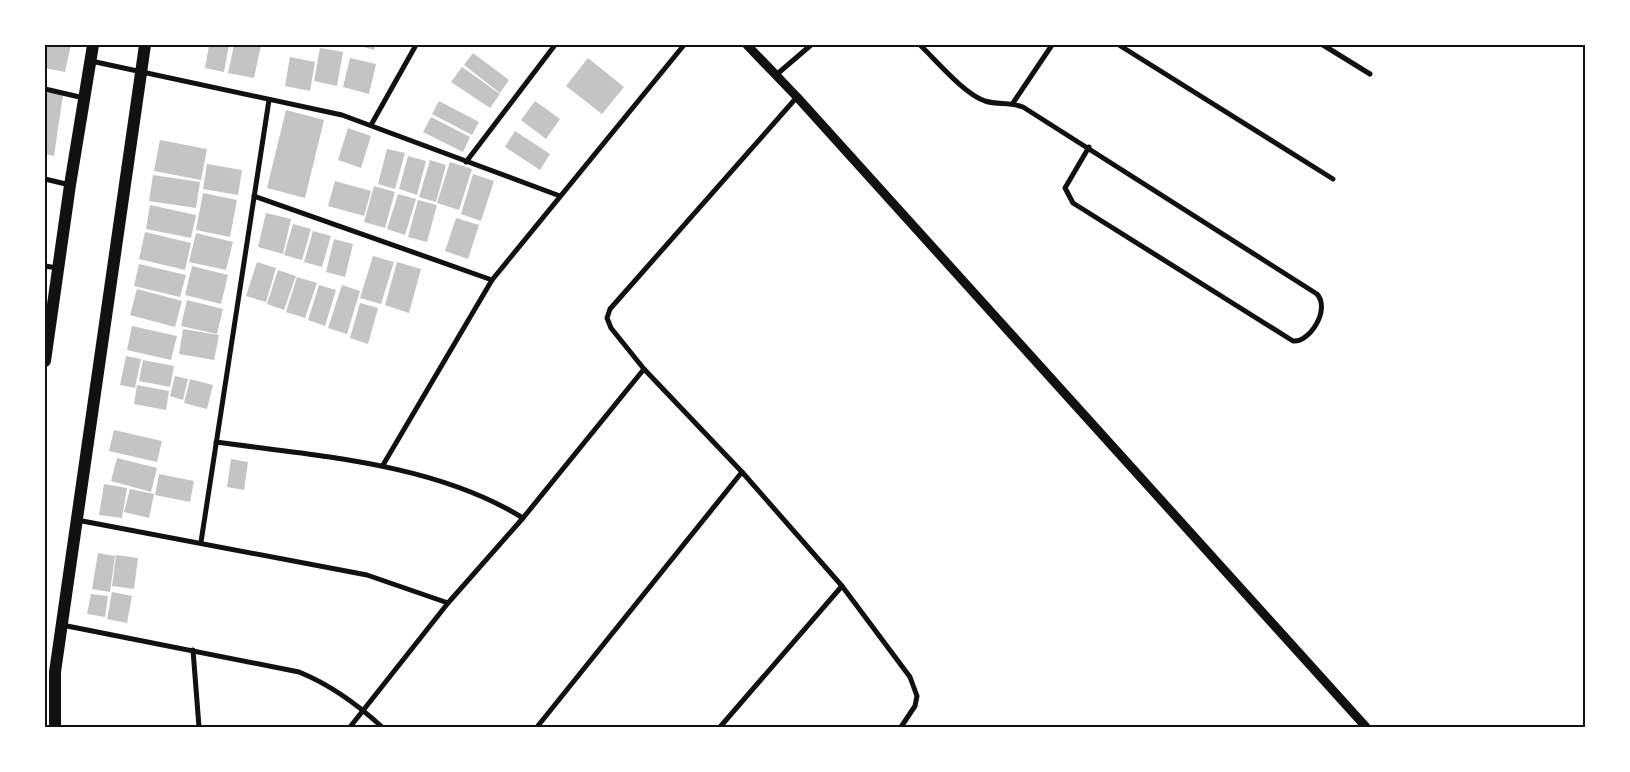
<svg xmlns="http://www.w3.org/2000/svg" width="1630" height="772" font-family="Lato,sans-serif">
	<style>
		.building { fill: #c4c4c4 }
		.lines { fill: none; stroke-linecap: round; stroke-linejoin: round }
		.minor { stroke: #111; stroke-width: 5 }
		.tertiary { stroke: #111; stroke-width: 9 }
		.primary { stroke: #111; stroke-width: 12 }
		.neatline { fill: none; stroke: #111; stroke-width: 2 }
	</style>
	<rect width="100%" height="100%" fill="#fff"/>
	<!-- building -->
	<g class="building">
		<polygon points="45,45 71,45 65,72 45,68"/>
		<polygon points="209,45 229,45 224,72 205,68"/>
		<polygon points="234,45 261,45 254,78 228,73"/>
		<polygon points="357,45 375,45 374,50"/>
		<polygon points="320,48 343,52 337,86 314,81"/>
		<polygon points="473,53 509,80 500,93 464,65"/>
		<polygon points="290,57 315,62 310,91 285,86"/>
		<polygon points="350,58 376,64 369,94 343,87"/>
		<polygon points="588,58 624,87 602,114 566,86"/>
		<polygon points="462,67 500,94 490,108 451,82"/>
		<polygon points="45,92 63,95 54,156 45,154"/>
		<polygon points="439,101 479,122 472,135 432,114"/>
		<polygon points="535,101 560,119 546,139 521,120"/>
		<polygon points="286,110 324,120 305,198 267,188"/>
		<polygon points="431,117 470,137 463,152 423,132"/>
		<polygon points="348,128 371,136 361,168 338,160"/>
		<polygon points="515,131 550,154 540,170 505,147"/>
		<polygon points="160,140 207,149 201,180 154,171"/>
		<polygon points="387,149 405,153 395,189 378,184"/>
		<polygon points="408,156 426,161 417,195 399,189"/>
		<polygon points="430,160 446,165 436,202 419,197"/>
		<polygon points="450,162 472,169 459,210 437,203"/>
		<polygon points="207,164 242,170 238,195 203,189"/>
		<polygon points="473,174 494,181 481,221 461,214"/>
		<polygon points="153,175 200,182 196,208 149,201"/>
		<polygon points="335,181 371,191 364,216 328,206"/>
		<polygon points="374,186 395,192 385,228 364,222"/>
		<polygon points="203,193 237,200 230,237 196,230"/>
		<polygon points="398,194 416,199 405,235 387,229"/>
		<polygon points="418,200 437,205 427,242 408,237"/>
		<polygon points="150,205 196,215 191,238 146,229"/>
		<polygon points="266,213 291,219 283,254 258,247"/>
		<polygon points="456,218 479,225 468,259 445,251"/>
		<polygon points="293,224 311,229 302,260 284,255"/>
		<polygon points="313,231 331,236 322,267 304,262"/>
		<polygon points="145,232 191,243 185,270 139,259"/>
		<polygon points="196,233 233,242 226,270 189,262"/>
		<polygon points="334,239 353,244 345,277 326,272"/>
		<polygon points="373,256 394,262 381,304 360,298"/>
		<polygon points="257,262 276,268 266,302 246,296"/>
		<polygon points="397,262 421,269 409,313 385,305"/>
		<polygon points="139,264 186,275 180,297 134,286"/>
		<polygon points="192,266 228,275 221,304 185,295"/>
		<polygon points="278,270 296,276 284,310 267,304"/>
		<polygon points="297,277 317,283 305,318 286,312"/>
		<polygon points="319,285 336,290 325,326 308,320"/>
		<polygon points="342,285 360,291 347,334 328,328"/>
		<polygon points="137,289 182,301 175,327 130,315"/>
		<polygon points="187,300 223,309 217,334 181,326"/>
		<polygon points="360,303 378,308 368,344 350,338"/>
		<polygon points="132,326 177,336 171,360 127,350"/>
		<polygon points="183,329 219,335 214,360 179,354"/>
		<polygon points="126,356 141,359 135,388 120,385"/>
		<polygon points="143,360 174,366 170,387 139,381"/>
		<polygon points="175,376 188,379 183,400 170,396"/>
		<polygon points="190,379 213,385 207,409 184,403"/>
		<polygon points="137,385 169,391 166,410 134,404"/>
		<polygon points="114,430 162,441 157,462 109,451"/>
		<polygon points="117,458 157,468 151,492 111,481"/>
		<polygon points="231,459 248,462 244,490 227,487"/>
		<polygon points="159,474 194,481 190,502 155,495"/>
		<polygon points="104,484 127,488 122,518 99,515"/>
		<polygon points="130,489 154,494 149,518 124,512"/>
		<polygon points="98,553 115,556 110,592 92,589"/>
		<polygon points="116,555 138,558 134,589 112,586"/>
		<polygon points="112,592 132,596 127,623 107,619"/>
		<polygon points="91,594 108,596 105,617 87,614"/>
	</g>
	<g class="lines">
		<!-- minor -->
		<g class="minor">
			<path d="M 920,45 C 937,61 963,93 985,101 C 998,105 1010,102 1023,107 L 1317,294 C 1331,310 1309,343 1293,341 L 1073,203 L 1065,188 L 1089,147"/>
			<polyline points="1119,45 1333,179"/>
			<polyline points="1323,45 1370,74"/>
			<polyline points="91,61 342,115 560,196"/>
			<polyline points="776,75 811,45"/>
			<polyline points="45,89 84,98"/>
			<polyline points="797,97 610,309 607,318 611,328 644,369 742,472 842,586 910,677 917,696 915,706 901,727"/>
			<polyline points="1013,103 1052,45"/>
			<polyline points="371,125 416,45"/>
			<polyline points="466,162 555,45"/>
			<polyline points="45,179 70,185"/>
			<polyline points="254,196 492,280"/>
			<polyline points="45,266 57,268"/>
			<path d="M 216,442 C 317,456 434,463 523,518"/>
			<polyline points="383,465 492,280 684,45"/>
			<polyline points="77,520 367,575 448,603"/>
			<polyline points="201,542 269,100"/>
			<path d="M 62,625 L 299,672 C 331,685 356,703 382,727"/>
			<polyline points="193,650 199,727"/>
			<polyline points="350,727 448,603 523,518 644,369"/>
			<polyline points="537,727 742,472"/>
			<polyline points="720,727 842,586"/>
		</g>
		<!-- tertiary -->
		<polyline class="tertiary" points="747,45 797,97 1366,727"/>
		<!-- primary -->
		<g class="primary">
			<polyline points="45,361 70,185 93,45"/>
			<polyline points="55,727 55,672 145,45"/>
		</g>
	</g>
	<!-- border -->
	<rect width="1630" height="772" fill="none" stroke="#ffffff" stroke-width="92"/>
	<rect x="46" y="46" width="1538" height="680" class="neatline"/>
</svg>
